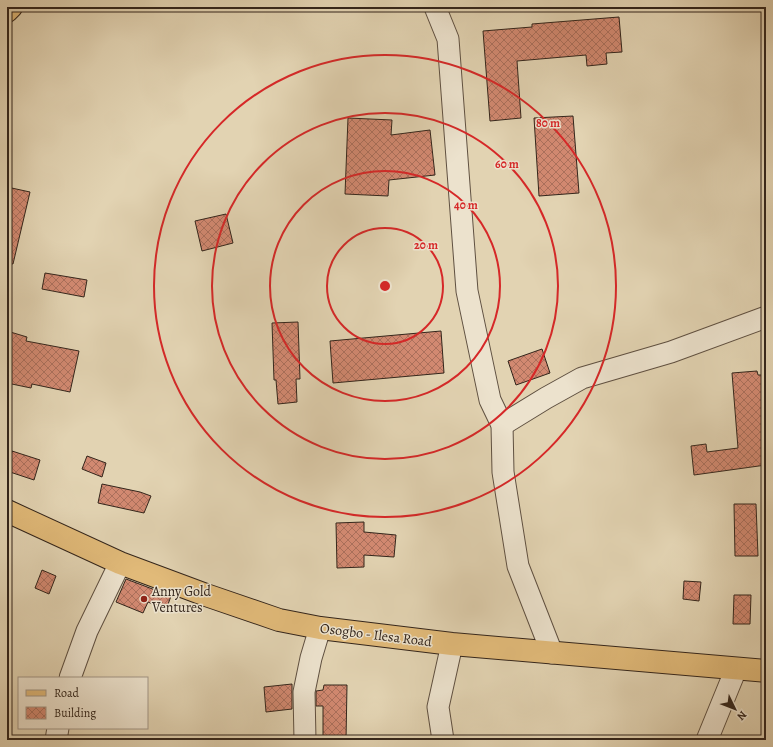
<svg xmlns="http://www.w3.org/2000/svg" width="773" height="747" font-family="Alegreya,serif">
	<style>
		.building { fill: url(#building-cross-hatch); stroke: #33251b }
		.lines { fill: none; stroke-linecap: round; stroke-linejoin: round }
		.minor-casing { stroke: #5f5041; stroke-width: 23 }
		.major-casing { stroke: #33251b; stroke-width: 24 }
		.highway-casing { stroke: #33251b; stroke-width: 24 }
		.minor { stroke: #ece2cd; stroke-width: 21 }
		.major { stroke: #e1ba79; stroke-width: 22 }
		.highway { stroke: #e1ba79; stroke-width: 22 }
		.ring { fill: none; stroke: #d62828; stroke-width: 2 }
		.poi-dot { fill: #8f2418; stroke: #ece2cd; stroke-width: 1.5 }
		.labels { text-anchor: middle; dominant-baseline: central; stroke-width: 3; stroke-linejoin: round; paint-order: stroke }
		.poi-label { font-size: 14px; fill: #33251b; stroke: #ece2cd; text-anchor: start }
		.street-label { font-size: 14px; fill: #33251b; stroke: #ece2cd }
		.centre { fill: #d62828; stroke: #ece2cd; stroke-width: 2 }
		.ring-label { font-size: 12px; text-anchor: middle; font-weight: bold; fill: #d62828; stroke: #ece2cd; stroke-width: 3; stroke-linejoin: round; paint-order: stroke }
	</style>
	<defs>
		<pattern id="building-cross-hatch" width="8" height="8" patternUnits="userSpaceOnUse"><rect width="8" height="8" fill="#d28971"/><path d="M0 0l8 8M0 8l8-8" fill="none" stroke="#ab705c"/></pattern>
	</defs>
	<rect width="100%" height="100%" fill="#e2d3b2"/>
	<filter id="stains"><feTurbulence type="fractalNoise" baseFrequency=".005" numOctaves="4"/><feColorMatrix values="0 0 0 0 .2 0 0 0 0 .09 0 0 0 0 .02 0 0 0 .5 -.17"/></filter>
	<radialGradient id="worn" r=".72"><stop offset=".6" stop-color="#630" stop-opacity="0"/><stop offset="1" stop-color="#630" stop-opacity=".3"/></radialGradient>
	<!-- building -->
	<g class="building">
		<polygon points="619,17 622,52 606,53 607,64 587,66 586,55 517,61 521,118 490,121 483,31 532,27 532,24"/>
		<polygon points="573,116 579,193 539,196 534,118"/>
		<polygon points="348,118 392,120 391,135 430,130 435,175 389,180 388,196 345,194"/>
		<polygon points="7,187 30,192 13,264 7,263"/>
		<polygon points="226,214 233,243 202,251 195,221"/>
		<polygon points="45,273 87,280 84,297 42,289"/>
		<polygon points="298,322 300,379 296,379 297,402 278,404 276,380 274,380 272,323"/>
		<polygon points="7,331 27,337 26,341 79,351 70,392 32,384 31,388 7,383"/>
		<polygon points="441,331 444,373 333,383 330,341"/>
		<polygon points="542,349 550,373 516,385 508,361"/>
		<polygon points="757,371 758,375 766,375 766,465 694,475 691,446 706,444 707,452 738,448 732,373"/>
		<polygon points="12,451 40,460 34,480 7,471"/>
		<polygon points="87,456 106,463 102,477 82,469"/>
		<polygon points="102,484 140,492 151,496 144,513 98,503"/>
		<polygon points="734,504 756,504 758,556 735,556"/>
		<polygon points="364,522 364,532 396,535 394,557 364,555 364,567 337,568 336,523"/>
		<polygon points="42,570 56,576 49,594 35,588"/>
		<polygon points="126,579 171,596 166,610 148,602 143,613 116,602"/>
		<polygon points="684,581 701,582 699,601 683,599"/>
		<polygon points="734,595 751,595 750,624 733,624"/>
		<polygon points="292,684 292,709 266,712 264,687"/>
		<polygon points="324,685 347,685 346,740 323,740 323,706 316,706 316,691 323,690"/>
	</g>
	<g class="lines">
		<defs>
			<g id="minor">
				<polyline points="435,7 448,39 467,291 490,400 502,425 503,472 518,566 552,653"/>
				<polyline points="502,425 546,398 582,378 671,352 766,317"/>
				<polyline points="70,678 87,631 120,563"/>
				<polyline points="56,740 58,728"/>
				<polyline points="305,740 304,692 311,658 320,628"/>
				<polyline points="443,740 438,707 452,644"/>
				<polyline points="707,740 736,669"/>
			</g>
			<polyline id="major" points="7,511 120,563 206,595 279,620 320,628 452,644 766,671"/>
			<polyline id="highway" points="7,11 11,7"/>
		</defs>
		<!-- minor casing -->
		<use href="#minor" class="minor-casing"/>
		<!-- major casing -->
		<use href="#major" class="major-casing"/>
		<!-- highway casing -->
		<use href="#highway" class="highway-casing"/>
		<!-- minor -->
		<use href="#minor" class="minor"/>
		<!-- major -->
		<use href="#major" class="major"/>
		<!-- highway -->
		<use href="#highway" class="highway"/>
	</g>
	<!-- distance rings -->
	<g class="ring">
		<circle cx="385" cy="286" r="58"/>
		<circle cx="385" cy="286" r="115"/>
		<circle cx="385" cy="286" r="173"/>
		<circle cx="385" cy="286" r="231"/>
	</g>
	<!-- markers -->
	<circle class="poi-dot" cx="144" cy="599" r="4"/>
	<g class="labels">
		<!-- poi labels -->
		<g class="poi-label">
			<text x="152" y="591">Anny Gold<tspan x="152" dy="16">Ventures</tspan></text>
		</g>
		<!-- street labels -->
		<g class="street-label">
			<text transform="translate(376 635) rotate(7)">Osogbo - Ilesa Road</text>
		</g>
	</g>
	<circle cx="385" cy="286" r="6" class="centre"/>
	<g class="ring-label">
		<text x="548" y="127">80 m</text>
		<text x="507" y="168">60 m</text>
		<text x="466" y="209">40 m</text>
		<text x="426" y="249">20 m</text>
	</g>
	<!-- margin -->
	<rect width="773" height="747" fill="none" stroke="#e2d3b2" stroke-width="24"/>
	<rect x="8" y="8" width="757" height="731" fill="none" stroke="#33251b" stroke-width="2"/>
	<rect x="12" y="12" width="749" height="723" fill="none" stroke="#33251b"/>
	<!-- legend -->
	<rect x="18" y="677" width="130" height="52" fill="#ece2cd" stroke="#a29686"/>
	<rect x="26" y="690" width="20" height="6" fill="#e1ba79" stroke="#a29686"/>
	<text x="54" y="697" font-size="12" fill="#33251b">Road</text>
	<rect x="26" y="707" width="20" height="12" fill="url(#building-cross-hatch)" stroke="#a29686"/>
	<text x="54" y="717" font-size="12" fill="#33251b">Building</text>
	<!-- north arrow -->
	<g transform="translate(735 709) rotate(133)" stroke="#ece2cd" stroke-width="3" paint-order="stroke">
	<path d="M0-3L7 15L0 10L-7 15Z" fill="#33251b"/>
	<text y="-6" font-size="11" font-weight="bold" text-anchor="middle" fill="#33251b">N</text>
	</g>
	<rect width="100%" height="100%" filter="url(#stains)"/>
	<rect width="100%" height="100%" fill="url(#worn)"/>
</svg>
